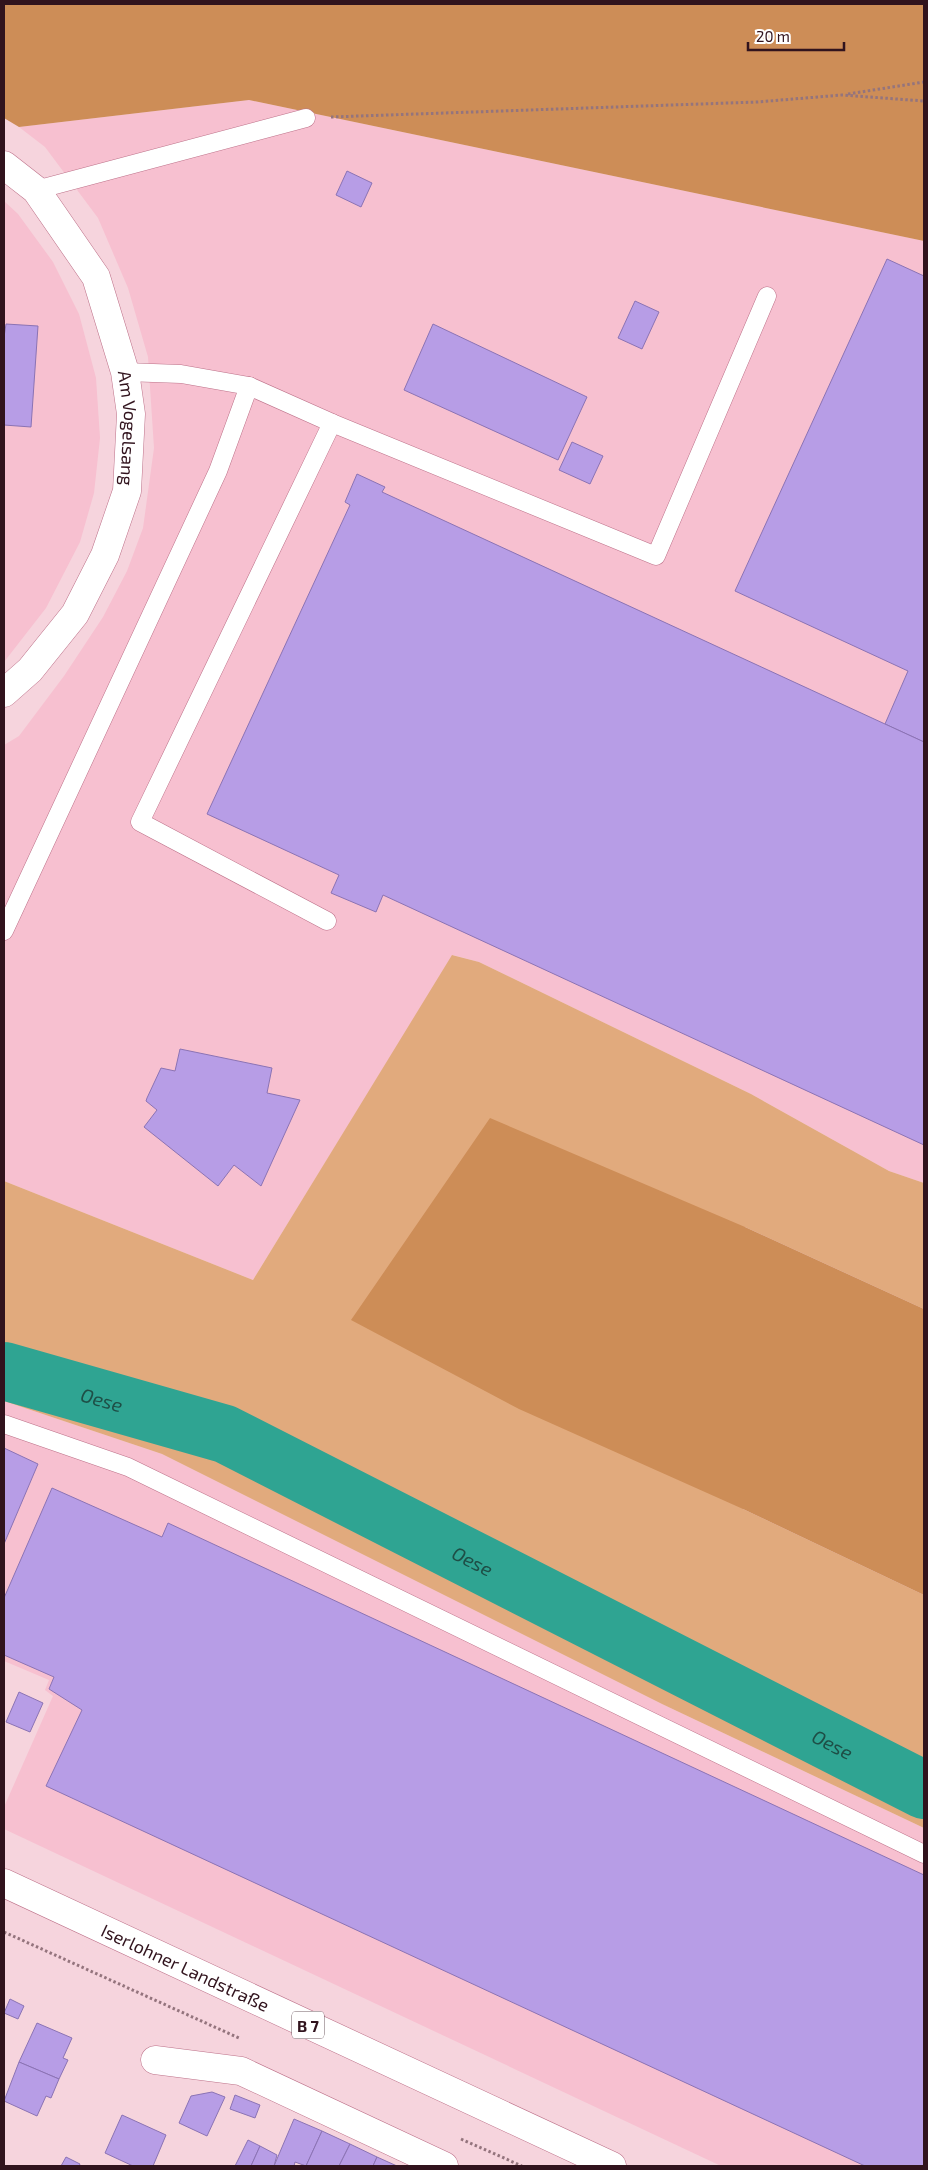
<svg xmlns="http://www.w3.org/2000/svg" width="928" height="2170" font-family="'Exo 2',sans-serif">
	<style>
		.built { fill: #f7c0d0 }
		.green { fill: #e1aa7d }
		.forest { fill: #cd8d57 }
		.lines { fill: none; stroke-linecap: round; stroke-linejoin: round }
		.river { stroke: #2fa492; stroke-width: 58 }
		.building { fill: #b79de6; stroke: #8b73b4 }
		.service-casing { stroke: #bd7189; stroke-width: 19 }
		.minor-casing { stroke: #bd7189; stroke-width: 29 }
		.primary-casing { stroke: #bd7189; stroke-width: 29 }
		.path { stroke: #94747d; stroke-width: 3; stroke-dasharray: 2.5 2.5; stroke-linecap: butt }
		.service { stroke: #fff; stroke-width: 18 }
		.minor { stroke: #fff; stroke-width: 28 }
		.primary { stroke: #fff; stroke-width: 28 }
		.labels { text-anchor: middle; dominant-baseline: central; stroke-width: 4.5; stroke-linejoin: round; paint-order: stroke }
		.shield { fill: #fff; stroke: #6f5a61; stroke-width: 1 }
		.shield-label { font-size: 16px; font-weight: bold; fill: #31131d }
		.street-label { font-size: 18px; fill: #31131d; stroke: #fff }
		.water-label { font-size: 19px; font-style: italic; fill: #1e4e46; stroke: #fff }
	</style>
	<rect width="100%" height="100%" fill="#f6d4dd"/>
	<!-- built -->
	<g class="built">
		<polygon points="249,100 924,241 924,1183 889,1171 751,1094 479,962 453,955 253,1280 4,1181 4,745 19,736 64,676 103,617 127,571 143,528 154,448 148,357 128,288 98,218 45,147 19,127"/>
		<polygon points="4,201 18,214 53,262 79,314 96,378 100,438 94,493 80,542 46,608 4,662"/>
		<polygon points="4,1401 162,1454 662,1704 924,1828 924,2166 721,2166 4,1829 4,1807 53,1696 45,1690 49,1680 4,1661"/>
	</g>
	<!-- green -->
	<polygon class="green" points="452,955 479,962 751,1094 889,1171 924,1183 924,1309 745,1227 743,1509 924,1595 924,1828 662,1704 162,1454 4,1401 4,1181 253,1280"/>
	<!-- forest -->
	<g class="forest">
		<polygon points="4,4 924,4 924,241 249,100 19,127 4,118"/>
		<polygon points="490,1118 745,1227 924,1309 924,1595 743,1509 519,1409 351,1320"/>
	</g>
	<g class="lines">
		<!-- river -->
		<path class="river" id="s1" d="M 4,1371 L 225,1434 L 924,1790"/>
	</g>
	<!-- building -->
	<g class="building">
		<polygon points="347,171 372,183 361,207 336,195"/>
		<polygon points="887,259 924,276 924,742 885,724 908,671 735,591"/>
		<polygon points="635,301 659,312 642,349 618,338"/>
		<polygon points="6,324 38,326 31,427 4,425 4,337"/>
		<polygon points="433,324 587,397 558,460 404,390"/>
		<polygon points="572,442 603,456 590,484 559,470"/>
		<polygon points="357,474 385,487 382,492 924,742 924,1145 383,895 376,912 331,893 339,875 207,814 350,505 345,502"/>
		<polygon points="180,1049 272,1068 267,1093 300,1100 261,1186 234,1165 218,1186 144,1127 157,1110 146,1101 147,1098 161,1068 175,1071"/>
		<polygon points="4,1448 38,1464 4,1544"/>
		<polygon points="52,1488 162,1537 168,1523 924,1875 924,2166 865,2166 46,1786 82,1710 49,1689 54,1677 4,1655 4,1598"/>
		<polygon points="19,1692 43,1703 30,1732 6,1722"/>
		<polygon points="10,1999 24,2006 18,2019 4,2013"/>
		<polygon points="37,2023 72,2038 63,2058 68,2060 59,2079 19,2062"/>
		<polygon points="19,2062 59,2079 51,2098 46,2096 37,2116 4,2101"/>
		<polygon points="212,2092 225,2097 207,2136 179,2123 191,2096"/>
		<polygon points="235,2095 260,2105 255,2118 230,2109"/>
		<polygon points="122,2115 166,2135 153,2166 133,2166 105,2153"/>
		<polygon points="294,2119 322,2131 306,2166 295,2162 294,2166 274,2166"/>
		<polygon points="322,2131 350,2144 339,2166 306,2166"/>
		<polygon points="248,2140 260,2146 251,2166 235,2166"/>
		<polygon points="350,2144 377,2157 373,2166 339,2166"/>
		<polygon points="260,2146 277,2155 274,2166 251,2166"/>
		<polygon points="66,2157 80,2164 79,2166 61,2166"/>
		<polygon points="377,2157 397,2166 373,2166"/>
	</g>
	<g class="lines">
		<defs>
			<g id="service">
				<polyline points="36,190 306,118"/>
				<polyline points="249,386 332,423 140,822 327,921"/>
				<polyline points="332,423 656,556 767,296"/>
				<polyline points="4,931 218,471 249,386 181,374 125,372"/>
				<polyline points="4,1424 128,1467 924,1854"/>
			</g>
			<g id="minor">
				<path id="s2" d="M 4,165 L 36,190 L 96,277 L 125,372 L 131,414 L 127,491 L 105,555 L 75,614 L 30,670 L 4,693"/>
				<polyline points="155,2060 241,2071 444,2166"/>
			</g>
			<g id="primary">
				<path id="s3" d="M 4,1883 L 612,2166"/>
			</g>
		</defs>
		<!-- service casing -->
		<use href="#service" class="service-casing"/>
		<!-- minor casing -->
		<use href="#minor" class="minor-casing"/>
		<!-- primary casing -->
		<use href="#primary" class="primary-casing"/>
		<!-- path -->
		<g class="path">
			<polyline points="848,94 924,82"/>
			<polyline points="331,117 757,102 842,95 924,101"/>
			<polyline points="4,1932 239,2038"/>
			<polyline points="461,2139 522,2166"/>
		</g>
		<!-- service -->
		<use href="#service" class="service"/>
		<!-- minor -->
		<use href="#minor" class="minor"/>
		<!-- primary -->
		<use href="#primary" class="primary"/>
	</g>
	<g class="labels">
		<!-- shield labels -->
		<rect class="shield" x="292" y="2011.5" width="32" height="27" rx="4"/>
		<g class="shield-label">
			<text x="308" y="2025">B 7</text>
		</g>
		<!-- street labels -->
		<g class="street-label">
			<text stroke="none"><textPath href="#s2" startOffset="302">Am Vogelsang</textPath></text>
			<text stroke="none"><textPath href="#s3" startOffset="200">Iserlohner Landstraße</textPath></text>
		</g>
		<!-- water labels -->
		<g class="water-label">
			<text stroke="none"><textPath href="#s1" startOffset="102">Oese</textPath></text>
			<text stroke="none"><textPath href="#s1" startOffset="508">Oese</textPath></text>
			<text stroke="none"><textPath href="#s1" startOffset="912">Oese</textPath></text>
		</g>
	</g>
	<!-- border -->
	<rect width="928" height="2170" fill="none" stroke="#31131d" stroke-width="10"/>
	<!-- scale -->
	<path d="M748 42v8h96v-8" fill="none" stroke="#31131d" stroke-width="2.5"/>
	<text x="756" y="42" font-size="15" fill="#31131d" stroke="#ffffff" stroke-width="4" paint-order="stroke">20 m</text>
</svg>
